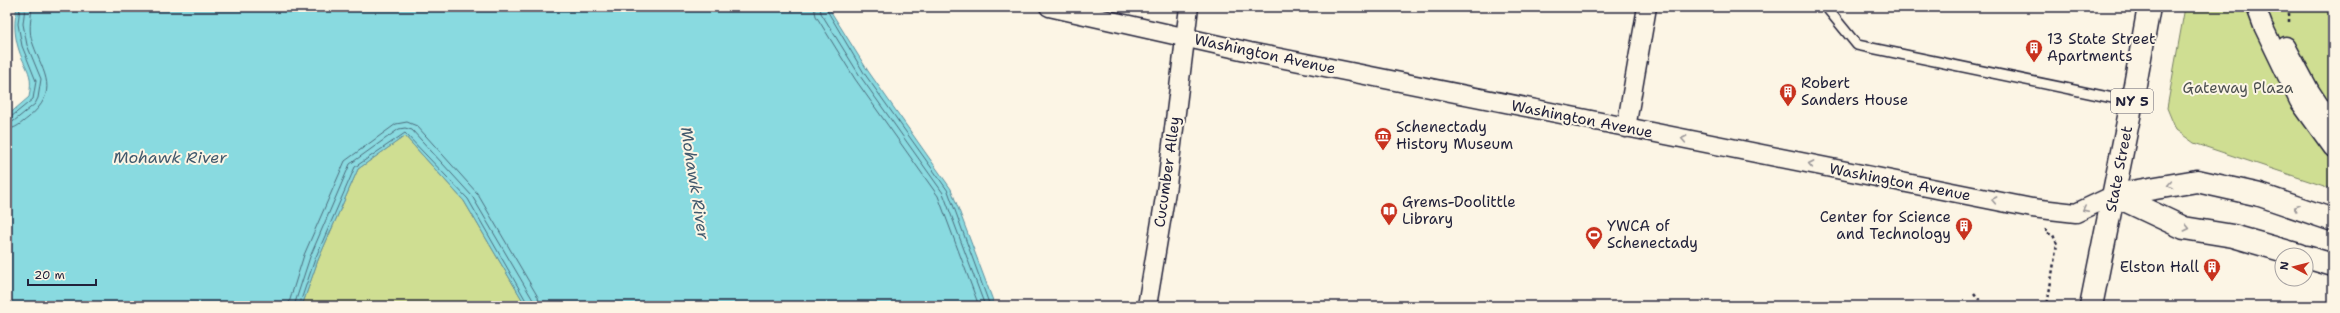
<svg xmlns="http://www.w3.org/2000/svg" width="2340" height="313" font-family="'Shantell Sans',sans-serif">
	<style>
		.green { fill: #cfde92; stroke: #788066 }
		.water { fill: #89dae0; stroke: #60909e }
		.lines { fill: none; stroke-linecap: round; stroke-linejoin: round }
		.shore { stroke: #4b6c7d; stroke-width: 1 }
		.lane-casing { stroke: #22223b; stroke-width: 12 }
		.street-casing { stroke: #22223b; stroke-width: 21 }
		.primary-casing { stroke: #22223b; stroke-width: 25 }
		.path { stroke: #22223b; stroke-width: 2.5; stroke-dasharray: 3 3; stroke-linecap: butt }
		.lane { stroke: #fcf5e5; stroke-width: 9 }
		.street { stroke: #fcf5e5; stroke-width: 18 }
		.primary { stroke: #fcf5e5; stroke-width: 22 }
		.oneway { stroke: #9a9698 }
		.labels { text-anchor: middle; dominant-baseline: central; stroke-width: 4; stroke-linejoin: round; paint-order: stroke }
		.shield { fill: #fcf5e5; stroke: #63616e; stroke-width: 1 }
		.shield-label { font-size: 14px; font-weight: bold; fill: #22223b }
		.poi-label { font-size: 15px; fill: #22223b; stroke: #fcf5e5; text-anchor: start }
		.street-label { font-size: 15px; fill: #22223b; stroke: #fcf5e5 }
		.park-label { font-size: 15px; fill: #4d5151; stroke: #fcf5e5 }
		.water-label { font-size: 16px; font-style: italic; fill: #41596d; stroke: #fcf5e5 }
	</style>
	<rect width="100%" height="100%" fill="#fcf5e5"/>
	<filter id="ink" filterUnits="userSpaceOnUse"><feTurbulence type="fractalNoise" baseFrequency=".025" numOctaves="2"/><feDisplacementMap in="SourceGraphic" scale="8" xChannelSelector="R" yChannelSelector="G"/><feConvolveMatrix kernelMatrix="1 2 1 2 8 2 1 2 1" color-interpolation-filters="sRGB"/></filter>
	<g filter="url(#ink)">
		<!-- green -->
		<g class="green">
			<polygon points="2185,7 2333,7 2333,96 2324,102 2333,117 2333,189 2194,143 2176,130 2167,108"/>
			<polygon points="405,136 464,201 526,306 302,306 318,260 358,169"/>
		</g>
		<!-- water -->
		<path class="water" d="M 17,7 L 828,7 L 868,71 L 951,189 L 995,306 L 526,306 L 464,201 L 405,136 L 358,169 L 318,260 L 302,306 L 7,306 L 7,116 L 29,97 C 34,70 24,69 18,47 C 14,33 14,21 17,7 Z"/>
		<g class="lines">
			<!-- shore -->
			<g class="shore">
				<polyline points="814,7 816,16 855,79 938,196 979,306"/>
				<polyline points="820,7 821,13 860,76 943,193 985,306"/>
				<polyline points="825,7 864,73 948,191 990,306"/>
				<polyline points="7,118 11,117 33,99 36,81 22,46 18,24 20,7"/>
				<polyline points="7,123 14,121 35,104 38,98 41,79 27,45 23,24 25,7"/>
				<path d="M 7,129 C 16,129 21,123 28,118 C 60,91 44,75 33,44 C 28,31 31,20 32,7"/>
				<polyline points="288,306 304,255 345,161 396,124 407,122 417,126 477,193 538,297 540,306"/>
				<polyline points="294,306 310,257 350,164 399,129 405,128 412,130 472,196 533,300 534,306"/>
				<polyline points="299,306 315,259 355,167 405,133 468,199 529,306"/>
			</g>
			<defs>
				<polyline id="lane" points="1826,7 1857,45 2132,102"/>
				<g id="street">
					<polyline points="1049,7 1250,52 2032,208 2076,213 2114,195"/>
					<polyline points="2256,7 2263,26 2299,101 2333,148"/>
					<polyline points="2286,46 2310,91 2333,126"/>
					<polyline points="1626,128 1647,7"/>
					<polyline points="1147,306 1167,185 1189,7"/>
				</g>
				<g id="primary">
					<polyline points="2114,195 2197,181 2260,195 2333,220"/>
					<polyline points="2114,195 2184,228 2233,236 2299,255"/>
					<polyline points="2306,257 2333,265"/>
					<polyline points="2091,306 2132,102 2149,7"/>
				</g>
			</defs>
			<!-- lane casing -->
			<use href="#lane" class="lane-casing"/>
			<!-- street casing -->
			<use href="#street" class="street-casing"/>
			<!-- primary casing -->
			<use href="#primary" class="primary-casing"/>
			<!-- path -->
			<g class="path">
				<polyline points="2289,7 2289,25"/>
				<polyline points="2047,229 2046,233 2053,235 2057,244 2047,306"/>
				<polyline points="1974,293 1984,306"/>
			</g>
			<!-- lane -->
			<use href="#lane" class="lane"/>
			<!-- street -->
			<use href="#street" class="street"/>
			<!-- primary -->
			<use href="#primary" class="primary"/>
		</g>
		<!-- one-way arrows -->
		<defs><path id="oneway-chevron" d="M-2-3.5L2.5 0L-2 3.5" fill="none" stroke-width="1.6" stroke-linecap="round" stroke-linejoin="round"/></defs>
		<g class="oneway">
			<use href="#oneway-chevron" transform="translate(1684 139) rotate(-169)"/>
			<use href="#oneway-chevron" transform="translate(1811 164) rotate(-169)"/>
			<use href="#oneway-chevron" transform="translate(2170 185) rotate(170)"/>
			<use href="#oneway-chevron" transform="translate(1994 200) rotate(-169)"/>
			<use href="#oneway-chevron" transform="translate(2296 208) rotate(-161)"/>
			<use href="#oneway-chevron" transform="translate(2085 209) rotate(153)"/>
			<use href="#oneway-chevron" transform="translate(2187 228) rotate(13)"/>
		</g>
	</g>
	<!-- icons -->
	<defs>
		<symbol id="building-pin" viewBox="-11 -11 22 30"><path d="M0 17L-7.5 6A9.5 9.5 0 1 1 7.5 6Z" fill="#c8321e" stroke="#fcf5e5"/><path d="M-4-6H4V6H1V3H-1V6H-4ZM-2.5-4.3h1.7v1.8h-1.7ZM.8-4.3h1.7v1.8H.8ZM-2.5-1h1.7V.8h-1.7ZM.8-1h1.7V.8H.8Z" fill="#fff"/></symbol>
		<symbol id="museum-pin" viewBox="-11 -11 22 30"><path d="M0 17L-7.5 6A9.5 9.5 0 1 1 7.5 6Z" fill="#c8321e" stroke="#fcf5e5"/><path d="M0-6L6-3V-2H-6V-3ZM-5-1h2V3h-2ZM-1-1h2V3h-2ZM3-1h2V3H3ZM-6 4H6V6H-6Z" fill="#fff"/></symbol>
		<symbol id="library-pin" viewBox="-11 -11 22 30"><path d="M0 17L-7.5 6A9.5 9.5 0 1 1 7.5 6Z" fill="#c8321e" stroke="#fcf5e5"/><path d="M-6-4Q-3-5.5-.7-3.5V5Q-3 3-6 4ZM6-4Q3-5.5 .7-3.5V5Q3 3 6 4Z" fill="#fff"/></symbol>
		<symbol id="stadium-pin" viewBox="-11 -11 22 30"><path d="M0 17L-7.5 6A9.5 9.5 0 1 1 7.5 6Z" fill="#c8321e" stroke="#fcf5e5"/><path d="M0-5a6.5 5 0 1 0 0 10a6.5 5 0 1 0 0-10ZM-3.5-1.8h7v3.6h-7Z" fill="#fff"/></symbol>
	</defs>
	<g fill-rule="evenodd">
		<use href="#building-pin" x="2024" y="38" width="20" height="27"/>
		<use href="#building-pin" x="1778" y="82" width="20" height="27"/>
		<use href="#museum-pin" x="1373" y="126" width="20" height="27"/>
		<use href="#library-pin" x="1379" y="201" width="20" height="27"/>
		<use href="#building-pin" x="1954" y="216" width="20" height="27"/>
		<use href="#stadium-pin" x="1584" y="225" width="20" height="27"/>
		<use href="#building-pin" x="2202" y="257" width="20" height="27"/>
	</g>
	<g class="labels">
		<!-- shield labels -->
		<rect class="shield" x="2111" y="89" width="42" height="24" rx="3"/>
		<g class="shield-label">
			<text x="2132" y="101">NY 5</text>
		</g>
		<!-- poi labels -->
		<g class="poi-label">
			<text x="2047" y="39">13 State Street<tspan x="2047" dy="17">Apartments</tspan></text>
			<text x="1801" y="83">Robert<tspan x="1801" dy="17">Sanders House</tspan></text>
			<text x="1396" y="127">Schenectady<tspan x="1396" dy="17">History Museum</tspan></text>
			<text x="1402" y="202">Grems-Doolittle<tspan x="1402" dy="17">Library</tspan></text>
			<text x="1951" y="217" text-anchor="end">Center for Science<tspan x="1951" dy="17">and Technology</tspan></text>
			<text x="1607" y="226">YWCA of<tspan x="1607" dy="17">Schenectady</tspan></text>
			<text x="2199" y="267" text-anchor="end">Elston Hall</text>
		</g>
		<!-- street labels -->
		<g class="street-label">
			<text transform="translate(1265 54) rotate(12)">Washington Avenue</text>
			<text transform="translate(1582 119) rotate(11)">Washington Avenue</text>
			<text transform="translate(2119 169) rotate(-79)">State Street</text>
			<text transform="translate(1167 172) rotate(-82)">Cucumber Alley</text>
			<text transform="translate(1900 182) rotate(11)">Washington Avenue</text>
		</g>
		<!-- park labels -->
		<g class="park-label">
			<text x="2238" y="88">Gateway Plaza</text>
		</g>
		<!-- water labels -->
		<g class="water-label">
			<text x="170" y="157">Mohawk River</text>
			<text transform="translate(695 183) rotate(81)">Mohawk River</text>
		</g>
	</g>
	<!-- margin -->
	<rect width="2340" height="313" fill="none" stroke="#fcf5e5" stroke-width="24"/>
	<rect x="12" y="12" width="2316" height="289" fill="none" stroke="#22223b" stroke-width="1.5" filter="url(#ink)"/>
	<!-- north arrow -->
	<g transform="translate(2294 267) rotate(277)"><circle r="19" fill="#fcf5e5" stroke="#a5a1a1"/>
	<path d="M0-3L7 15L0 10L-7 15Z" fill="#c8321e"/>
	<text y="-6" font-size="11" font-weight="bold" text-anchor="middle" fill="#22223b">N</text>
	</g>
	<!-- scale -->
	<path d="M28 279v6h68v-6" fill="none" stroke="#22223b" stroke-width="2"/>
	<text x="34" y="279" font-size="12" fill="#22223b" stroke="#fcf5e5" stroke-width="3" paint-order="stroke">20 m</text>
</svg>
